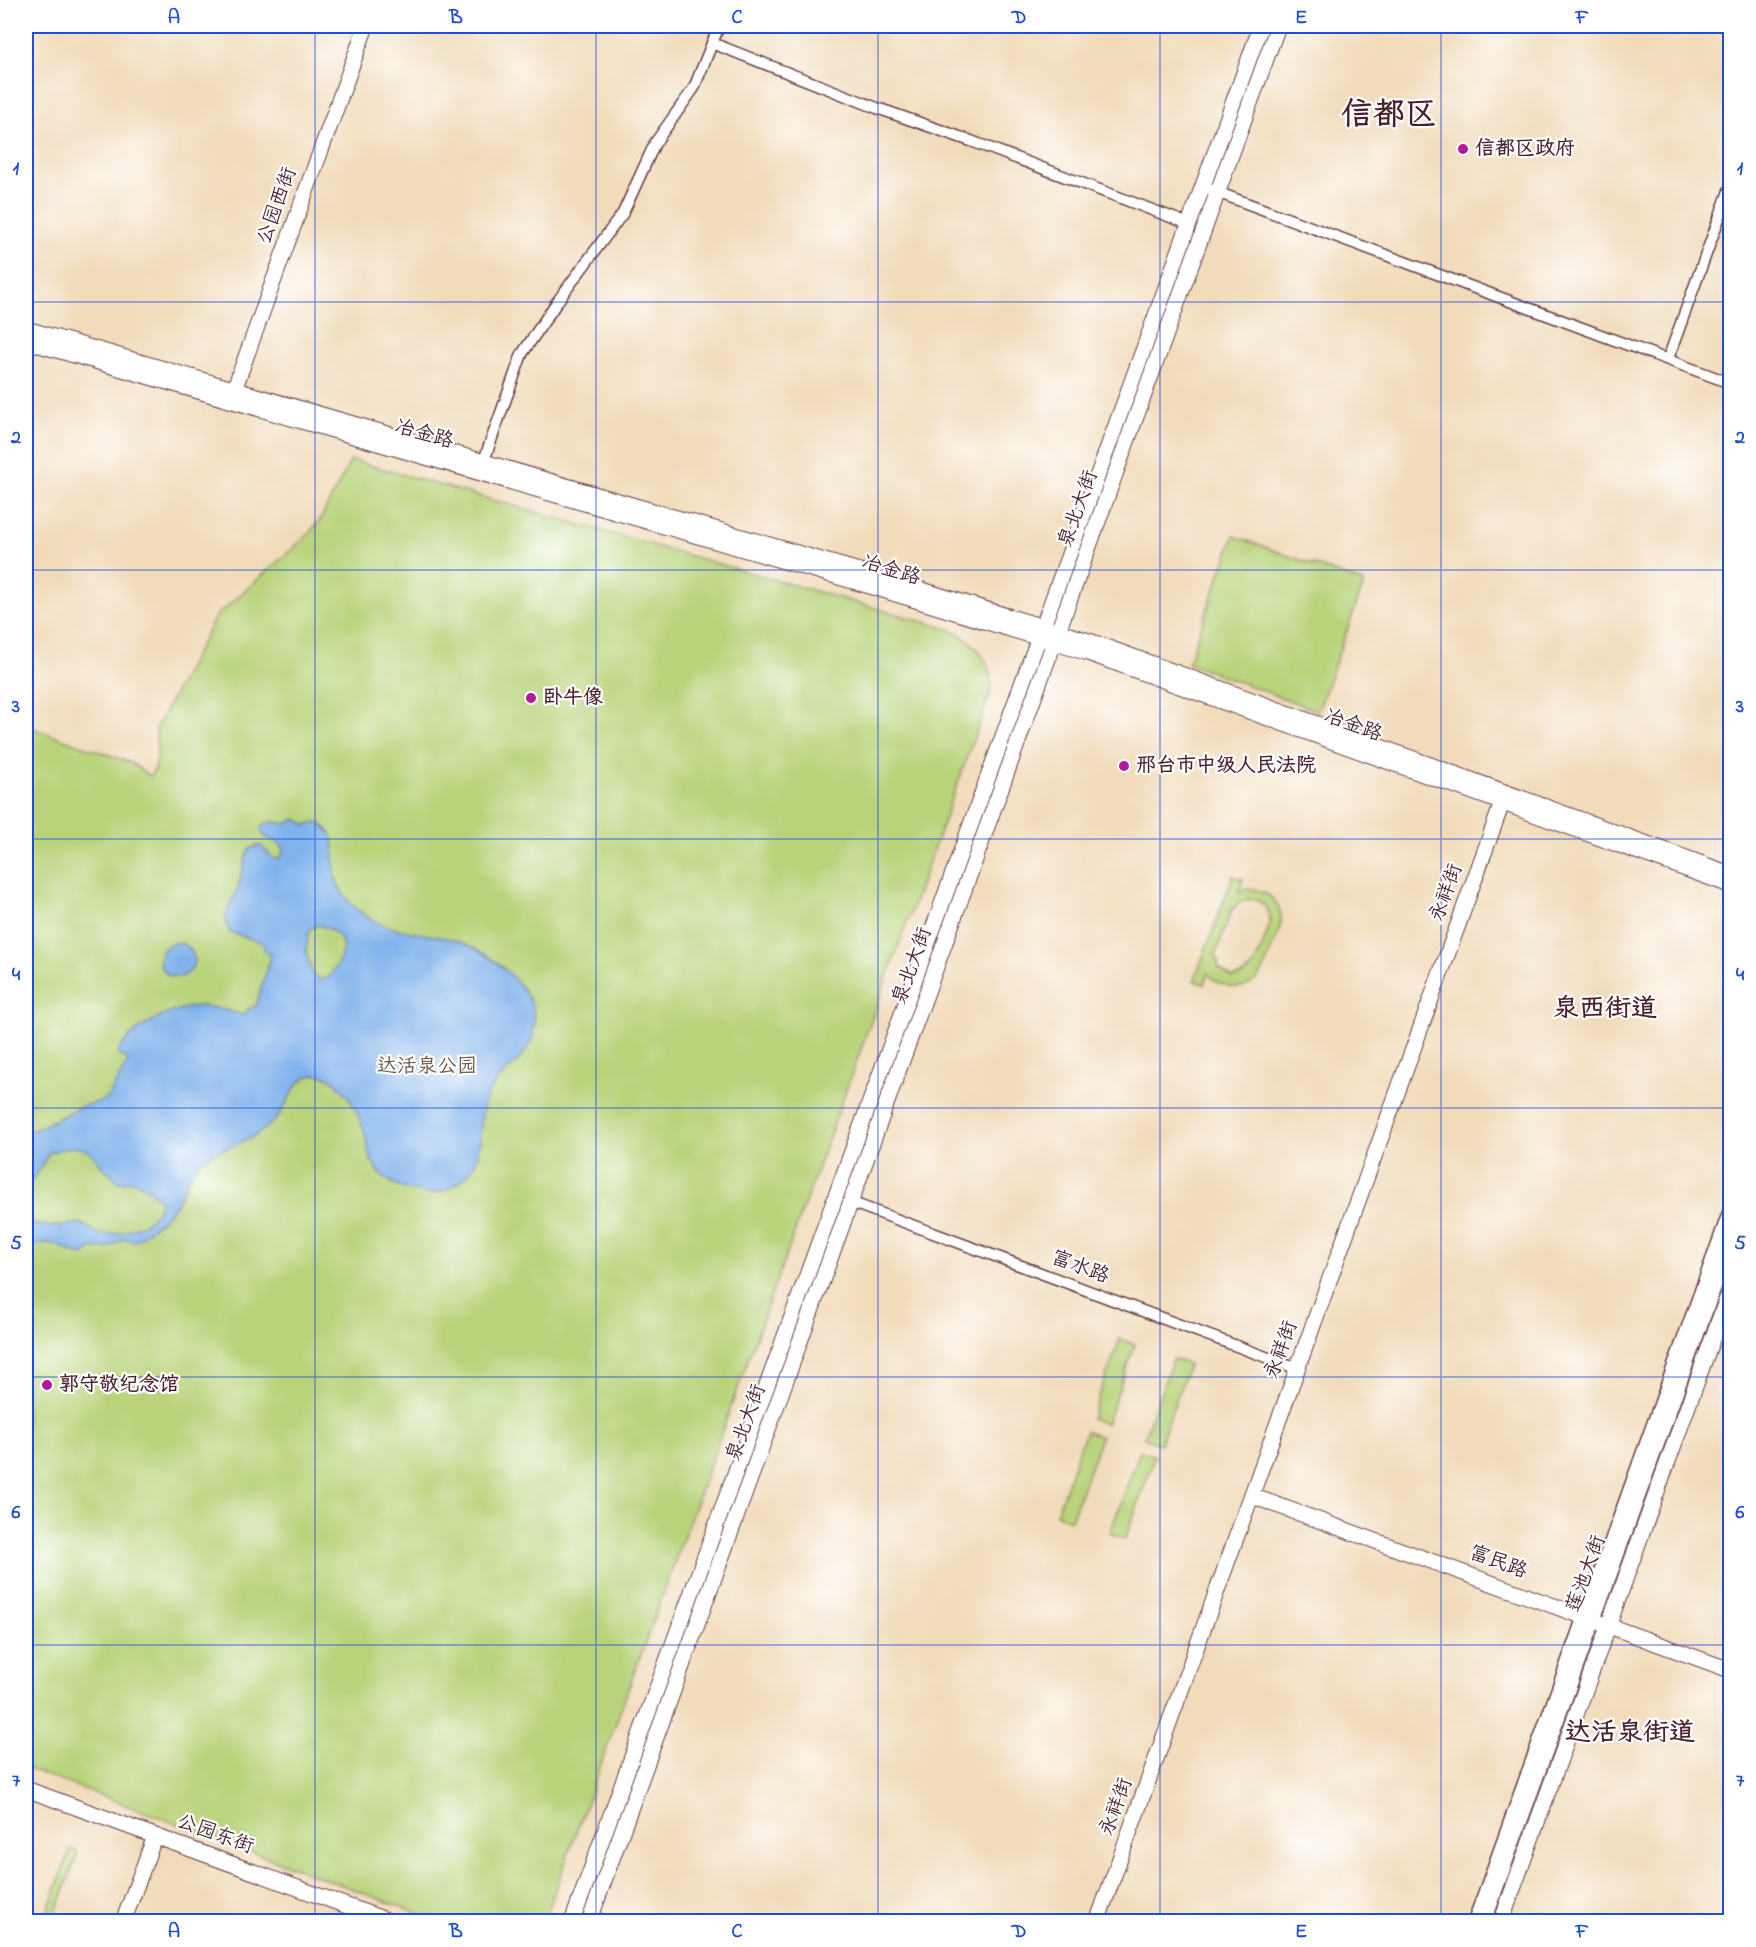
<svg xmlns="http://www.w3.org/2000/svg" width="1756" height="1947" font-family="'Indie Flower','LXGW WenKai TC',sans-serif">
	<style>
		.green { fill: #b8d379; stroke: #817952; stroke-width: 1.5; fill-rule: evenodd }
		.water { fill: #80b2ec; stroke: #65688c; stroke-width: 1.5; fill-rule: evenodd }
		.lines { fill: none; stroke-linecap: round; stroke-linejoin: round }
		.street-casing { stroke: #633b40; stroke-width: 13 }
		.secondary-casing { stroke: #633b40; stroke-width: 17 }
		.street { stroke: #fff; stroke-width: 10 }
		.secondary { stroke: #fff; stroke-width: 15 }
		.grid { fill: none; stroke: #1d4ed8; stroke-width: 1.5; stroke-opacity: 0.55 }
		.poi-dot { fill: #b5179e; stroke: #fff; stroke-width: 2 }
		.labels { text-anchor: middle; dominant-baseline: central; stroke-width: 4.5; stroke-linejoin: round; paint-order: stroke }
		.poi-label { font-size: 20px; font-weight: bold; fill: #4a1f2b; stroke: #fff; text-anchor: start }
		.street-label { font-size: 20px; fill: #4a1f2b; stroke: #fff }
		.park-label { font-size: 20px; fill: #6b5542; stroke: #fff }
		.district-label { font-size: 26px; font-weight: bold; fill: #4a1f2b; stroke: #fff }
		.town-label { font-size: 32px; font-weight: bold; fill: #4a1f2b; stroke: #fff }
		.neatline { fill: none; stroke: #1d4ed8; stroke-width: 2 }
		.grid-label { font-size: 20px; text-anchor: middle; font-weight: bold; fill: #1d4ed8 }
	</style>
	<rect width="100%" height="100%" fill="#fff"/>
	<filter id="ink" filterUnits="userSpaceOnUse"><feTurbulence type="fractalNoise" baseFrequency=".0167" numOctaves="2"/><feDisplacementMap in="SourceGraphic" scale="12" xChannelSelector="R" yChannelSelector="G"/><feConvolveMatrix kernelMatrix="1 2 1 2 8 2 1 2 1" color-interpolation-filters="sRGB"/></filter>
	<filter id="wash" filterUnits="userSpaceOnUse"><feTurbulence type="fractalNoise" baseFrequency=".008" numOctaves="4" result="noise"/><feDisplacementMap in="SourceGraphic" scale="24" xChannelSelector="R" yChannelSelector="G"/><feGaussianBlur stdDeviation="1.35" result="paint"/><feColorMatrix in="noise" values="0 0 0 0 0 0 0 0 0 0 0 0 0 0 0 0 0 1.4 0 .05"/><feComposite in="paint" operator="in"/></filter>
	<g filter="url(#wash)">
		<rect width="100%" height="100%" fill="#f1dbba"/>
		<!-- green -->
		<g class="green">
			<path d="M 351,460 L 949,629 C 975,640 996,664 990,694 L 544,1921 L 439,1921 L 26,1768 L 26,726 L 129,762 L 150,776 L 155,769 L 157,758 L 156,728 L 216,616 L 305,538 L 320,520 Z"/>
			<polygon points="1234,536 1364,583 1318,711 1188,663"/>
			<path d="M 1233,876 L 1243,879 L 1239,891 C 1259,885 1281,897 1281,920 C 1281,930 1275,941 1271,950 C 1268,957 1266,965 1262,972 C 1249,994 1224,990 1208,974 L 1204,984 L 1194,981 ZM 1252,899 C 1265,902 1271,911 1270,924 C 1262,944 1257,979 1231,977 L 1219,968 L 1216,953 L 1232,909 L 1242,901 Z"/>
			<polygon points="1120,1339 1135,1345 1106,1424 1091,1418"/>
			<polygon points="1173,1359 1189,1364 1160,1444 1144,1438"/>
			<polygon points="1086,1431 1101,1437 1071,1520 1056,1514"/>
			<polygon points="1140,1451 1155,1456 1125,1539 1110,1533"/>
			<polygon points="74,1849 78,1853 53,1921 44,1921 70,1850"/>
		</g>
		<!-- water -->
		<g class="water">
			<path d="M 295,819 L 306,825 L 317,822 C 341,834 332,853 335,873 C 336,887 348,902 358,910 C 384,931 410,931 441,937 C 473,943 502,962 522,988 C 535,1005 538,1023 530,1043 C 521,1065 497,1074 487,1096 C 472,1132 494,1167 448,1189 C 424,1200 387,1187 374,1165 C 367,1153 367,1139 363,1127 C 356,1107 335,1065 307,1077 C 292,1084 287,1108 275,1120 C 264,1132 246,1141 230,1147 C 220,1151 211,1153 203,1159 C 188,1172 185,1189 175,1205 C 168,1217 147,1231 136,1241 L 123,1239 L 108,1248 L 90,1249 L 84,1256 C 61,1249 48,1234 26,1251 L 26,1223 L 50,1227 L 80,1223 C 87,1226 93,1232 100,1234 C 119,1237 161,1223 160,1200 C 155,1194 140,1182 133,1181 C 129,1180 123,1183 119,1182 C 115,1180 112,1174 109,1172 C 97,1165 101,1162 93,1155 C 79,1142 65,1148 49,1153 L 36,1176 L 26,1186 L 26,1132 L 37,1129 L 82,1106 L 106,1100 L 128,1062 L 126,1058 L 118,1055 C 123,1030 179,1004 203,1006 C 216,1007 231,1012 244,1015 L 248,1009 L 256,1006 L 271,955 L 265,952 L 263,943 L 230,932 C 219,915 233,902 238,887 C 243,874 243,862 249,849 L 257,846 L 261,846 L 274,859 L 280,858 L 284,850 L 283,847 C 275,838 262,841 261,828 C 268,819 276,822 286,824 ZM 318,925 C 343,931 349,946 335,968 C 331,974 329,979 321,980 L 313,975 L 306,952 L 309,930 Z"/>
			<circle cx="177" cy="960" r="17"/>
		</g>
	</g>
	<g filter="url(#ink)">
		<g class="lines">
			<defs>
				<g id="street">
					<polyline points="712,43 877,108 971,141 1189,224"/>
					<polyline points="1203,187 1730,383"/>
					<polyline points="1668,359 1730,188"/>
					<polyline points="483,463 522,354 557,302 623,213 655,143 694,88 719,26"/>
					<polyline points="850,1202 1298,1369"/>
					<polyline points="1473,1922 1730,1207"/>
				</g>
				<g id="secondary">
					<polyline points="26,329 873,575 1092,642 1730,874"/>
					<polyline points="26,341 870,586 1088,653 1730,885"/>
					<polyline points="231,398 366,26"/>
					<polyline points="1252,1496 1730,1670"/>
					<polyline points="26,1789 391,1922"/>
					<polyline points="123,1922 155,1836"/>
					<polyline points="572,1922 1261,26"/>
					<polyline points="589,1922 1278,26"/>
					<polyline points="1097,1922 1505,795"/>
					<polyline points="1483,1922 1730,1241"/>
					<polyline points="1501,1922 1730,1290"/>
				</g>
			</defs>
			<!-- street casing -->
			<use href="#street" class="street-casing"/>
			<!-- secondary casing -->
			<use href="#secondary" class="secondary-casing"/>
			<!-- street -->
			<use href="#street" class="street"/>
			<!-- secondary -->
			<use href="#secondary" class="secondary"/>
		</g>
	</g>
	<!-- grid -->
	<path class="grid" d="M 315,26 L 315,1922M 596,26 L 596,1922M 878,26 L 878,1922M 1160,26 L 1160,1922M 1441,26 L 1441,1922M 26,302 L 1730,302M 26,570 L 1730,570M 26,839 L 1730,839M 26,1108 L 1730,1108M 26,1377 L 1730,1377M 26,1645 L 1730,1645"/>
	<!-- markers -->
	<g class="poi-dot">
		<circle cx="1463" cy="149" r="6"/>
		<circle cx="531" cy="698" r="6"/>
		<circle cx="1124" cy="766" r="6"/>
		<circle cx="47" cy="1385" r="6"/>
	</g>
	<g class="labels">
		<!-- poi labels -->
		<g class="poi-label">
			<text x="1475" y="149">信都区政府</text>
			<text x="543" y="698">卧牛像</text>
			<text x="1136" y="766">邢台市中级人民法院</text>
			<text x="59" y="1385">郭守敬纪念馆</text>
		</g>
		<!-- street labels -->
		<g class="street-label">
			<text transform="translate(278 206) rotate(-70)">公园西街</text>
			<text transform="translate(424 435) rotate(16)">冶金路</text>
			<text transform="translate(1079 509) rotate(-70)">泉北大街</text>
			<text transform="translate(891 571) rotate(17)">冶金路</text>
			<text transform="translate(1353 726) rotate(20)">冶金路</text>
			<text transform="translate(1447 893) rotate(-70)">永祥街</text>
			<text transform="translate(913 966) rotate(-70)">泉北大街</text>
			<text transform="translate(1080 1268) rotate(20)">富水路</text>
			<text transform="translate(1282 1350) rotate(-70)">永祥街</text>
			<text transform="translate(747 1423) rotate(-70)">泉北大街</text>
			<text transform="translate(1498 1563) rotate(20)">富民路</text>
			<text transform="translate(1587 1574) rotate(-70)">莲池大街</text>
			<text transform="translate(1117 1807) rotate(-70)">永祥街</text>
			<text transform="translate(215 1835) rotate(20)">公园东街</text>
		</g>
		<!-- park labels -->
		<g class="park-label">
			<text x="427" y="1067">达活泉公园</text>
		</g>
		<!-- district labels -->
		<g class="district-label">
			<text x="1605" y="1010">泉西街道</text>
			<text x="1630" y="1734">达活泉街道</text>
		</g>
		<!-- town labels -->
		<g class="town-label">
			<text x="1389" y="116">信都区</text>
		</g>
	</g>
	<!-- margin -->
	<rect width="1756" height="1947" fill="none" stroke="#fff" stroke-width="66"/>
	<rect x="33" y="33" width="1690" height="1881" class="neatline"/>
	<g class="grid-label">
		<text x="174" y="23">A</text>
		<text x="456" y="23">B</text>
		<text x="737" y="23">C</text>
		<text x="1019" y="23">D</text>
		<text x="1301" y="23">E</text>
		<text x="1582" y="23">F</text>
		<text x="16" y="174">1</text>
		<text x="1740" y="174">1</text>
		<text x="16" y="443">2</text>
		<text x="1740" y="443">2</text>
		<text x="16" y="712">3</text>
		<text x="1740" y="712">3</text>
		<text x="16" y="980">4</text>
		<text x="1740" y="980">4</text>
		<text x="16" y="1249">5</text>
		<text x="1740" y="1249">5</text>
		<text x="16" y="1518">6</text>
		<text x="1740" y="1518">6</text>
		<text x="16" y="1786">7</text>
		<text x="1740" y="1786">7</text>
		<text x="174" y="1937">A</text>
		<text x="456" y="1937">B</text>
		<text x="737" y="1937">C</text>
		<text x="1019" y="1937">D</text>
		<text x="1301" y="1937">E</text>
		<text x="1582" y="1937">F</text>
	</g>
</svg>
